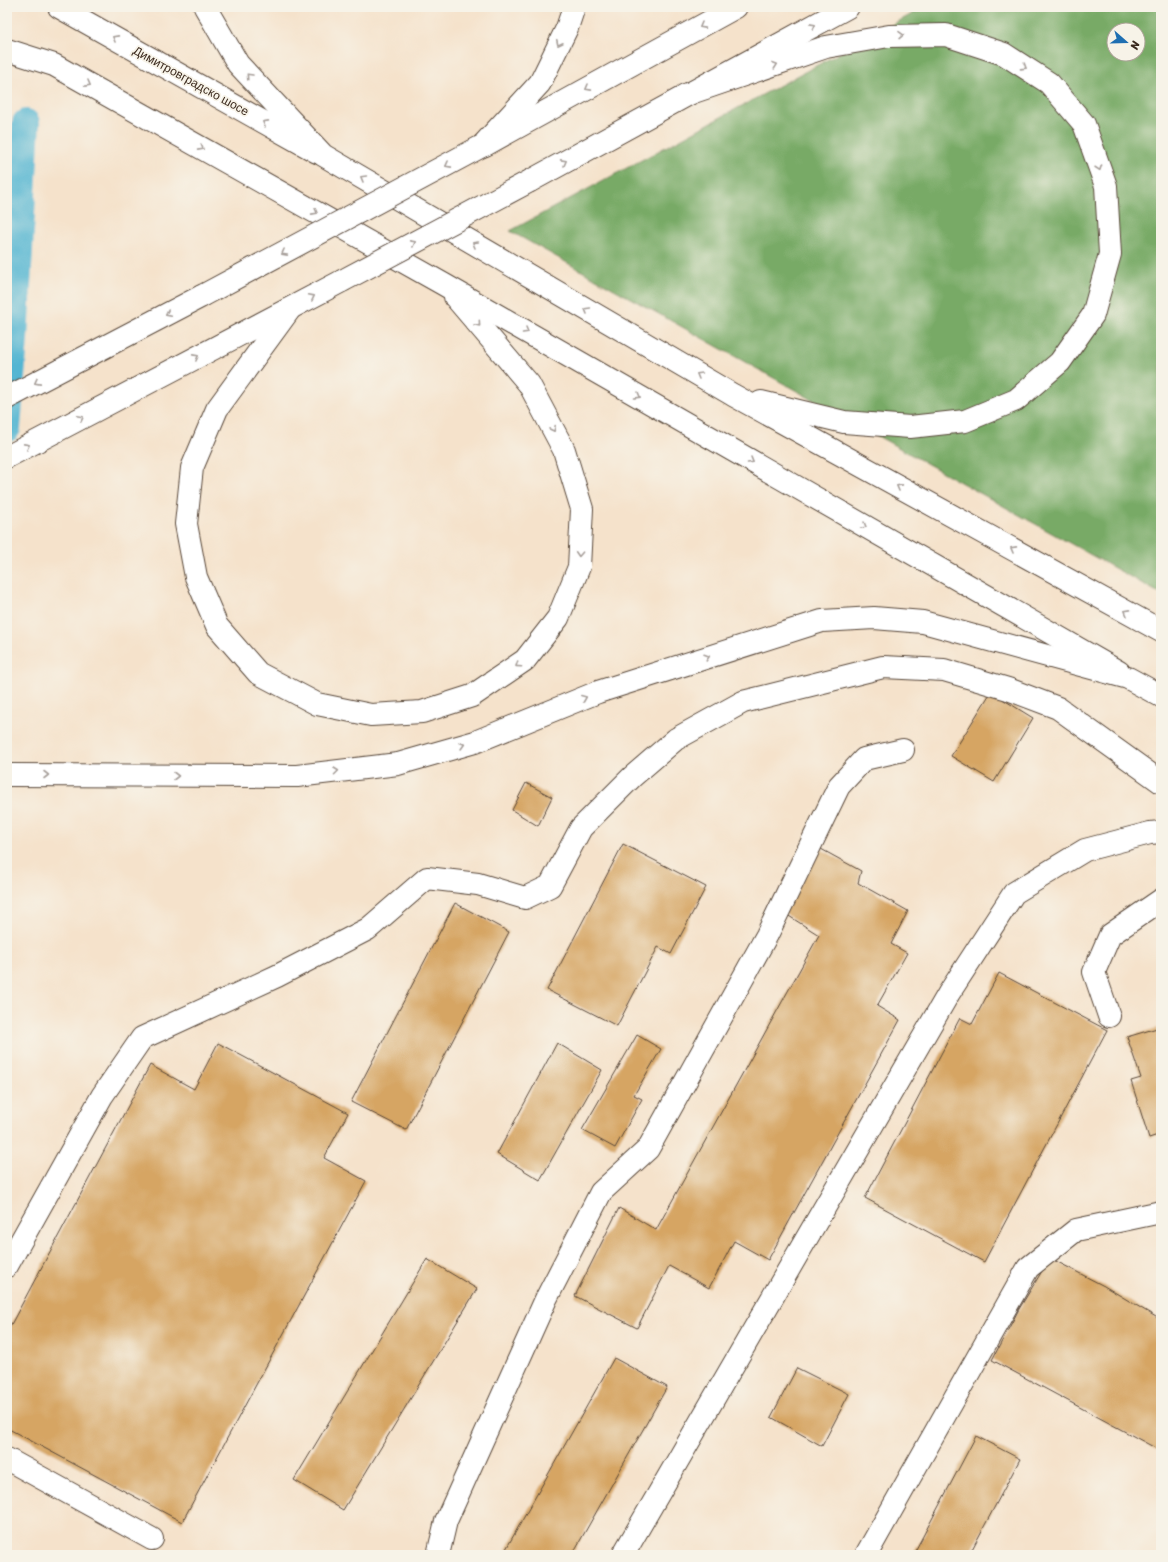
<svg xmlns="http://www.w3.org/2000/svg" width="1168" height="1562" font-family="Sriracha,sans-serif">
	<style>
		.forest { fill: #78aa66; stroke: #5a6a42; fill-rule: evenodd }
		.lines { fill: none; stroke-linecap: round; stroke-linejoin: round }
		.canal { stroke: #53b5d2; stroke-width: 28 }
		.building { fill: #d6a563 }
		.minor-casing { stroke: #574638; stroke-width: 24 }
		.major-casing { stroke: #574638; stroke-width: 24 }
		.highway-casing { stroke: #574638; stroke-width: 24 }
		.minor { stroke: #fff; stroke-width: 22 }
		.major { stroke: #fff; stroke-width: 22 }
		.highway { stroke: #fff; stroke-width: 22 }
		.major-bridge-casing { stroke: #574638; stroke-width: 24; stroke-linecap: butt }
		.major-bridge { stroke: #fff; stroke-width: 22 }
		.oneway { stroke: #a79f9a }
		.labels { text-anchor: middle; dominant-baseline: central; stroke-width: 3.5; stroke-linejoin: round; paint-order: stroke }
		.street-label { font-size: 12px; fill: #3b2a1e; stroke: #f7f3e8 }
	</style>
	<rect width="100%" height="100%" fill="#f7f3e8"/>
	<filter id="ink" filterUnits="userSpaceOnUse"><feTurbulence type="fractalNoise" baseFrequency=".025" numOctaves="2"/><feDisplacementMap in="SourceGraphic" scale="8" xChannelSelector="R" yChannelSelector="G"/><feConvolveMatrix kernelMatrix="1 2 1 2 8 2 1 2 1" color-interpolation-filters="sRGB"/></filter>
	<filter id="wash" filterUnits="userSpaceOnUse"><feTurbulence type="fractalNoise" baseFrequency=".012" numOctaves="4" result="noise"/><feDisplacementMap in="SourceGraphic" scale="16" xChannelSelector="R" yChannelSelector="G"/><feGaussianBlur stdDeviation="0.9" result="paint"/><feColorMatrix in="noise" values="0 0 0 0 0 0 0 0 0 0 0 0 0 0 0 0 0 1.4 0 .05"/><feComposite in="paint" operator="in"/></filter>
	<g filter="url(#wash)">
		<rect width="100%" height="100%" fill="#f5e2cb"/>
		<!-- forest -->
		<path class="forest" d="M 925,7 L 1161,7 L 1161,594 L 510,231 ZM 1114,30 L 1138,30 L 1138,54 L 1114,54 Z"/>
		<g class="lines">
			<!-- canal -->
			<polyline class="canal" points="7,428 14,339 26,123"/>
		</g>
		<g id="blocks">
			<!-- building -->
			<g class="building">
				<polygon points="991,692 1033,718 994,782 951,756"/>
				<polygon points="526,783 552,797 538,826 512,810"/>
				<polygon points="623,844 706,887 671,954 658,947 617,1026 547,990"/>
				<polygon points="821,849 861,871 858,883 908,911 891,944 907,953 877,1006 900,1020 768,1260 734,1241 709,1288 669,1266 637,1328 575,1296 619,1208 656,1230 819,935 784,913"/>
				<polygon points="455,903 509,932 406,1130 351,1102"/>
				<polygon points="999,973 1107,1030 984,1262 865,1198 960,1018 972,1024"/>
				<polygon points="1157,1028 1161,1041 1161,1134 1149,1138 1131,1081 1141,1078 1127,1037"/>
				<polygon points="637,1035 661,1049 634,1095 642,1099 615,1148 582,1130"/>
				<polygon points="218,1043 348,1113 324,1158 366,1181 182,1522 7,1428 7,1332 150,1065 194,1089"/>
				<polygon points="557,1043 602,1070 540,1180 497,1154"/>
				<polygon points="1050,1258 1104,1286 1161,1320 1161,1451 992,1360 1019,1309"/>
				<polygon points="427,1259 477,1289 343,1510 294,1480"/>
				<polygon points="614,1358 667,1387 572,1555 516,1555 506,1549"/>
				<polygon points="797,1368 849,1394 822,1446 771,1417"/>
				<polygon points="976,1436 1020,1459 969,1555 913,1555"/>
			</g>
		</g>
	</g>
	<g filter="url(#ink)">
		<use href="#blocks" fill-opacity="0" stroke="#574638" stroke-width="1"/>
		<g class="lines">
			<defs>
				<g id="minor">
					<polyline points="1109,1016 1094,972 1110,935 1161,900"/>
					<polyline points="7,1266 102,1096 142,1038 277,976 368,929 427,878 478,884 525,898 550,886 581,828 632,777 676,739 743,702 883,667 944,670 1008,689 1058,708 1161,782"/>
					<polyline points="7,1459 152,1539"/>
					<polyline points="438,1555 446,1521 546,1299 601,1192 648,1149 767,935 839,786 864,759 903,750"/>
					<polyline points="623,1555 949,993 1014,893 1085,850 1150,833 1161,832"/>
					<polyline points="866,1555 1028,1268 1076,1230 1161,1212"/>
				</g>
				<g id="major">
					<polyline points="59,7 317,152"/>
					<polyline points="7,50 54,65 443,284 1119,672"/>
					<polyline points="485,145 736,7"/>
					<polyline points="530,181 848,7"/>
					<polyline points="290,309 217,409 192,468 186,524 196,577 217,626 258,673 317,704 371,715 422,712 472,696 525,660 558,618 579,567 582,509 564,450 529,384 455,297"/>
					<polyline points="7,398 202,296"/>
					<polyline points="7,457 342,281"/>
				</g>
				<g id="highway">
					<polyline points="205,7 238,64 323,155 733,395 1161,631"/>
					<polyline points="685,95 826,47 889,36 946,35 1004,54 1049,83 1084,124 1106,186 1110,254 1093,315 1060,362 1016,400 965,421 910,427 844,422 761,402"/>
					<polyline points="482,146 540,83 567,28 574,7"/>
					<polyline points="7,775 297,776 398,764 475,742 598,692 822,621 874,618 923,622 1128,678 1161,696"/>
				</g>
			</defs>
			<!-- minor casing -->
			<use href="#minor" class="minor-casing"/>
			<!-- major casing -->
			<use href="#major" class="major-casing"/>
			<!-- highway casing -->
			<use href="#highway" class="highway-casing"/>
			<!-- minor -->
			<use href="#minor" class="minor"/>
			<!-- major -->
			<use href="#major" class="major"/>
			<!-- highway -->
			<use href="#highway" class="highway"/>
			<defs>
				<g id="major-bridge">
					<polyline points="342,281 530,181"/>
					<polyline points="202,296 482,146"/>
				</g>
			</defs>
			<!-- major-bridge casing -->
			<use href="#major-bridge" class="major-bridge-casing"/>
			<!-- major-bridge -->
			<use href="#major-bridge" class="major-bridge"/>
		</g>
		<!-- one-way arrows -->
		<defs><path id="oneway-chevron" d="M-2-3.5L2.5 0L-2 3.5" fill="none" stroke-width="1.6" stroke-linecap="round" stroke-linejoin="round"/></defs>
		<g class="oneway">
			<use href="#oneway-chevron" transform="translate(702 26) rotate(151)"/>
			<use href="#oneway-chevron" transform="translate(813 26) rotate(-28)"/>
			<use href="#oneway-chevron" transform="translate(901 35) rotate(-1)"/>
			<use href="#oneway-chevron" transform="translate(115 38) rotate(-151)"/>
			<use href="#oneway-chevron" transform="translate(559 43) rotate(116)"/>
			<use href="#oneway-chevron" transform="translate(775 65) rotate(-19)"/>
			<use href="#oneway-chevron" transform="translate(1024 67) rotate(32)"/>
			<use href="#oneway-chevron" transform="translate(249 76) rotate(-133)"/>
			<use href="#oneway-chevron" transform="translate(88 84) rotate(29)"/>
			<use href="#oneway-chevron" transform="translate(588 88) rotate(151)"/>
			<use href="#oneway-chevron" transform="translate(265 123) rotate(-151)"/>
			<use href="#oneway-chevron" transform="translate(201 148) rotate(29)"/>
			<use href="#oneway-chevron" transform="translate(564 162) rotate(-29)"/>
			<use href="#oneway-chevron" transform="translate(448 165) rotate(152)"/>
			<use href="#oneway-chevron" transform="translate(1099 168) rotate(71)"/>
			<use href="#oneway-chevron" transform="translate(363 178) rotate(-150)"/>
			<use href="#oneway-chevron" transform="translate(315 212) rotate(29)"/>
			<use href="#oneway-chevron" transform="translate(413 243) rotate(-28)"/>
			<use href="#oneway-chevron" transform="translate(475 244) rotate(-150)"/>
			<use href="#oneway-chevron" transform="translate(284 253) rotate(152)"/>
			<use href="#oneway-chevron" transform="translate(312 297) rotate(-27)"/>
			<use href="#oneway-chevron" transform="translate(587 310) rotate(-150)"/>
			<use href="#oneway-chevron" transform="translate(168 314) rotate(153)"/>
			<use href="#oneway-chevron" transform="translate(478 324) rotate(49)"/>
			<use href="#oneway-chevron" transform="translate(526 331) rotate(30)"/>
			<use href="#oneway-chevron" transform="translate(196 357) rotate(-28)"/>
			<use href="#oneway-chevron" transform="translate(699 375) rotate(-150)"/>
			<use href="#oneway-chevron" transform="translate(37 382) rotate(152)"/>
			<use href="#oneway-chevron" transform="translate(638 396) rotate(30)"/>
			<use href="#oneway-chevron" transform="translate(81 418) rotate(-28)"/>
			<use href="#oneway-chevron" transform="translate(553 429) rotate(63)"/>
			<use href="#oneway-chevron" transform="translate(27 446) rotate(-28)"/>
			<use href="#oneway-chevron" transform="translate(751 461) rotate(30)"/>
			<use href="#oneway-chevron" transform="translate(899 487) rotate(-151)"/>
			<use href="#oneway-chevron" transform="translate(864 526) rotate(30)"/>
			<use href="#oneway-chevron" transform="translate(1013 549) rotate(-151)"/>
			<use href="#oneway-chevron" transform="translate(579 554) rotate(93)"/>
			<use href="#oneway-chevron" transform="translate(1127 612) rotate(-151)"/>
			<use href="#oneway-chevron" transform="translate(707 657) rotate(-18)"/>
			<use href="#oneway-chevron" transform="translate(518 665) rotate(146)"/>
			<use href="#oneway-chevron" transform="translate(584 698) rotate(-22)"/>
			<use href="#oneway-chevron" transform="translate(462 745) rotate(-16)"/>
			<use href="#oneway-chevron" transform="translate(336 771) rotate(-7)"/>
			<use href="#oneway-chevron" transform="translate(46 775)"/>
			<use href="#oneway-chevron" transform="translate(176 776)"/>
		</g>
	</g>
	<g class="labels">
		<!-- street labels -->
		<g class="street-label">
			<text transform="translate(191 81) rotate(29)">Димитровградско шосе</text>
		</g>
	</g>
	<!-- margin -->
	<rect width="1168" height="1562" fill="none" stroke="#f7f3e8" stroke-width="24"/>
	<!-- north arrow -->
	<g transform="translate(1126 42) rotate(110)"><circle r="19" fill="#f7f3e8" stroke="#aca397"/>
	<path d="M0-3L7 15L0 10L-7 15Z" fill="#1f6fb2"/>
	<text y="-6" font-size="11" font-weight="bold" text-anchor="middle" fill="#3b2a1e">N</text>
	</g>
</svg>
